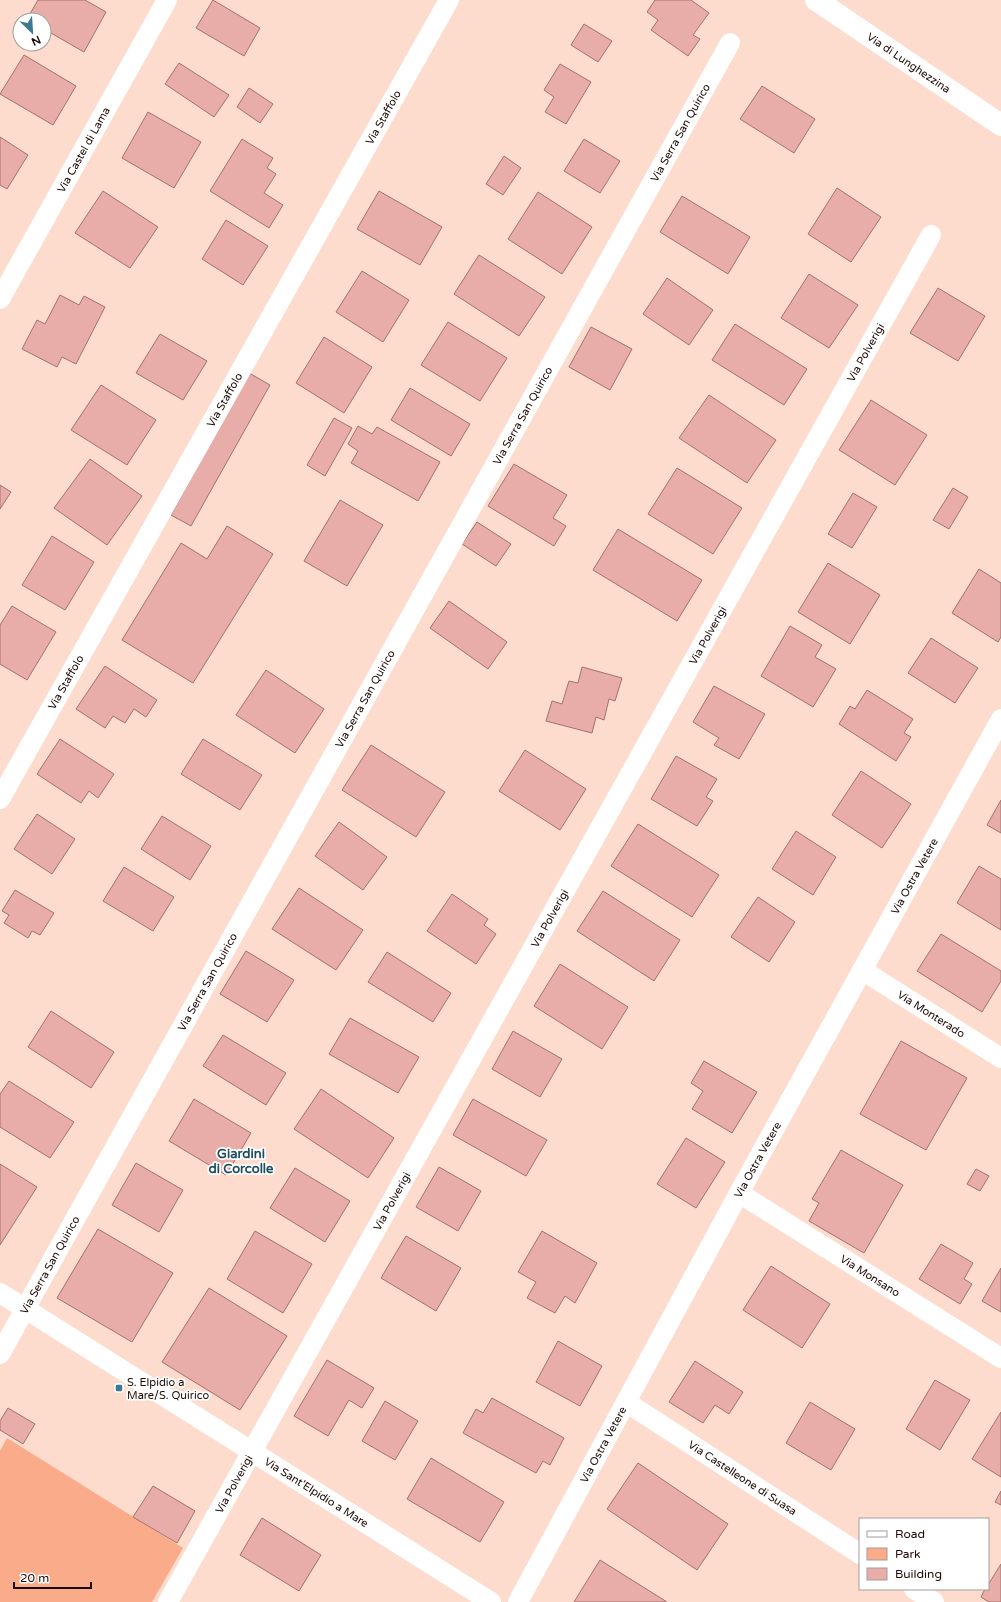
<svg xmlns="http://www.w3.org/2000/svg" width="1001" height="1602" font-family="'Varela Round',sans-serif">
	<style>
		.green { fill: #faab89 }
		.building { fill: #e8ada8; stroke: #a6706c }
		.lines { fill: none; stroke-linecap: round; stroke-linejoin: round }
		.minor { stroke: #fff; stroke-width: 20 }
		.tertiary { stroke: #fff; stroke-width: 22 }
		.poi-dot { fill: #3d7a91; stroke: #fff; stroke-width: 1.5 }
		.labels { text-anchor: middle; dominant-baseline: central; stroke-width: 3.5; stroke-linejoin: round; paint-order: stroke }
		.street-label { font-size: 11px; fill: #1b0903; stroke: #fff }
		.poi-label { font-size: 11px; fill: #1b0903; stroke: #fff; text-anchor: start }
		.quarter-label { font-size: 13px; font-weight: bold; fill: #1c4d5f; stroke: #fff }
	</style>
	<rect width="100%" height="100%" fill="#fddccd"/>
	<!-- green -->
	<polygon class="green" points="7,1438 183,1548 152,1602 0,1602 0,1451"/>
	<!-- building -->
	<g class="building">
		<polygon points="38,0 85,0 106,12 84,52 44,29 44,20 27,19"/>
		<polygon points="213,0 260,28 244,56 196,28"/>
		<polygon points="655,0 691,0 709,13 693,35 700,39 688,56 651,30 658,20 647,12"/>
		<polygon points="584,24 612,41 598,62 571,45"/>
		<polygon points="24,55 76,86 53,125 0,94"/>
		<polygon points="179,63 229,95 214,117 165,84"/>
		<polygon points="560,64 591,82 566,124 545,112 554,97 544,90"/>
		<polygon points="762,86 815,119 794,153 740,119"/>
		<polygon points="249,88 273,104 260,123 237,107"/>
		<polygon points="148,112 201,142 174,188 122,158"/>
		<polygon points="0,137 28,155 7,189 0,185"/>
		<polygon points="242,139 273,158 267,168 276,174 264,193 283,205 269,228 210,191"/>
		<polygon points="584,139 620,161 600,193 564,171"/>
		<polygon points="504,156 521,168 503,195 486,184"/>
		<polygon points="837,188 881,217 851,262 808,234"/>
		<polygon points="103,191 158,227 130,268 75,233"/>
		<polygon points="379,191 442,227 420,265 357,229"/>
		<polygon points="538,192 592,227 562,274 508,239"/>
		<polygon points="682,196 750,237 728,274 660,232"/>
		<polygon points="226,220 268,246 243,285 202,259"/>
		<polygon points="479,255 545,297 519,336 454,294"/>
		<polygon points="362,271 409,300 383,342 336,312"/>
		<polygon points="809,274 858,305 829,348 781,318"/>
		<polygon points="667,278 713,310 689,345 643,314"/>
		<polygon points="938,288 985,316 958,361 910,333"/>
		<polygon points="60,295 79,305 84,296 105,307 76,364 62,357 57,367 22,349 37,320 45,324"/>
		<polygon points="448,322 507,358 480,401 421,365"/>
		<polygon points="735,324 807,369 784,405 712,360"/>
		<polygon points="591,327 632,349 610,390 569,367"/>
		<polygon points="160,334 207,361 183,400 136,373"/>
		<polygon points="324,337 372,367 344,413 296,383"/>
		<polygon points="249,373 270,385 191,526 171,515"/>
		<polygon points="101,385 156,420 127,465 71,430"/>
		<polygon points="410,388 470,424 451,456 391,420"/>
		<polygon points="709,395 776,440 747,483 679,438"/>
		<polygon points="871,400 927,435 895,485 839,450"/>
		<polygon points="334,418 352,428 325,476 307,465"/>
		<polygon points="358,426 372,434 377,427 440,462 418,501 351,463 358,451 348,444"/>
		<polygon points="90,459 142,496 107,545 54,508"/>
		<polygon points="514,464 567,495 553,518 566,526 554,546 488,506"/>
		<polygon points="677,468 742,508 713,554 648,514"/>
		<polygon points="0,485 11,492 0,509"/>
		<polygon points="953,488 968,497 949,529 933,520"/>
		<polygon points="853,493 877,507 852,548 828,534"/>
		<polygon points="340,500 383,525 347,586 304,561"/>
		<polygon points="477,522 511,544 496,566 462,544"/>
		<polygon points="227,526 273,554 193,683 122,640 181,543 207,559"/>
		<polygon points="618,529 702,580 677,621 593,570"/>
		<polygon points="52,536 94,562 65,610 22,585"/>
		<polygon points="828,563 880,595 850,644 798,612"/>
		<polygon points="979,569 1001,583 1001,637 998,642 952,613"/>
		<polygon points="449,601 507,642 488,669 430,628"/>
		<polygon points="12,606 56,632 27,680 0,664 0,625"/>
		<polygon points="790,626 822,645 815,657 836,669 813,707 761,676"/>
		<polygon points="931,638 978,668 955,703 908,673"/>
		<polygon points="105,666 157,700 146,717 134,709 125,723 113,716 105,728 76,709"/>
		<polygon points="582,667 622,678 615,701 609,699 604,720 596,717 592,733 546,721 552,701 562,704 569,681 578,683"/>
		<polygon points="266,670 324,709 295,753 236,715"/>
		<polygon points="714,686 765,714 739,759 714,745 719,738 693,722"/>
		<polygon points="867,690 913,719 904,733 911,737 896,761 839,724 850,706 855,709"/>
		<polygon points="60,739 114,774 98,798 89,791 81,803 37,774"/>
		<polygon points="203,739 262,775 240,810 181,774"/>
		<polygon points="371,745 445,792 416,837 342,790"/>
		<polygon points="525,750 586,789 560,830 499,791"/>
		<polygon points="676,756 717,779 706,797 713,801 697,826 651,799"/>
		<polygon points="861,771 911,804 882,848 832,815"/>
		<polygon points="1001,800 1001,833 987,825"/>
		<polygon points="37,814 75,839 52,874 14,849"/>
		<polygon points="162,816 211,846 190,880 141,849"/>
		<polygon points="339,822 387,857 363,890 315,856"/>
		<polygon points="638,824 719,875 692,917 611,866"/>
		<polygon points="796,831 836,857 813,895 772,869"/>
		<polygon points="979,866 1001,879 1001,930 957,903"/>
		<polygon points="124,867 174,897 153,931 103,901"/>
		<polygon points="299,888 363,930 336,970 272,929"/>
		<polygon points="15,890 54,913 40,935 32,931 28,938 4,923 9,915 2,911"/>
		<polygon points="603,891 680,940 654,981 577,931"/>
		<polygon points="452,894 488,919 484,925 496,934 476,964 427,931"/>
		<polygon points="758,897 795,922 769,962 731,937"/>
		<polygon points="941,934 1001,971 1001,981 982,1012 917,971"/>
		<polygon points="246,951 294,980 267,1022 220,994"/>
		<polygon points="387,952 451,993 433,1022 368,982"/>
		<polygon points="560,964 628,1007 602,1049 534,1006"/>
		<polygon points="51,1011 114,1052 91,1088 28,1047"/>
		<polygon points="350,1018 419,1057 398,1093 329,1054"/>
		<polygon points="513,1031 562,1059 540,1097 492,1069"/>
		<polygon points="223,1035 286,1073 266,1105 203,1066"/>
		<polygon points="901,1041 967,1078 926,1150 860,1114"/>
		<polygon points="704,1061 757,1092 732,1133 692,1109 703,1091 691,1083"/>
		<polygon points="9,1081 74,1122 50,1158 0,1127 0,1094"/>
		<polygon points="321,1089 394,1138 368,1178 294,1129"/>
		<polygon points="194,1099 251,1133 226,1175 169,1141"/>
		<polygon points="473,1099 547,1140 526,1176 453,1135"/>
		<polygon points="686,1138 725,1162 696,1208 657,1184"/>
		<polygon points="841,1150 903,1185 864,1253 809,1221 819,1203 812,1199"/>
		<polygon points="136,1163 183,1190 159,1232 112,1205"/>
		<polygon points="0,1164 37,1187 0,1245"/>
		<polygon points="439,1167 481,1191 458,1231 416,1207"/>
		<polygon points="295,1168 350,1201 325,1242 270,1208"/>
		<polygon points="976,1169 989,1176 980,1191 967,1184"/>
		<polygon points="98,1229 173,1273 132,1342 57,1298"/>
		<polygon points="255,1231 312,1264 283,1313 227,1279"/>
		<polygon points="542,1231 597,1263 575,1303 565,1296 555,1313 527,1298 536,1282 518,1272"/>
		<polygon points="406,1236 461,1268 436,1311 381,1278"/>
		<polygon points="941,1244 973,1263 964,1279 972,1284 960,1304 919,1279"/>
		<polygon points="771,1266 830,1304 802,1348 743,1310"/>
		<polygon points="1001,1268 1001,1312 982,1301"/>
		<polygon points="209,1288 287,1336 240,1410 162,1362"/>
		<polygon points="558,1341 602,1366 580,1406 536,1382"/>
		<polygon points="327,1360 374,1388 362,1408 349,1400 328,1436 294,1416"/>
		<polygon points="695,1361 743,1392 729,1414 715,1405 703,1423 669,1402"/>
		<polygon points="935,1380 970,1400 940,1450 906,1429"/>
		<polygon points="492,1398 564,1438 550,1465 543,1461 536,1473 463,1433 476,1409 483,1413"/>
		<polygon points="385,1401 418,1421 395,1460 362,1441"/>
		<polygon points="810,1402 855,1429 831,1470 786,1443"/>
		<polygon points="8,1408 35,1424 23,1444 0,1430 0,1421"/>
		<polygon points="1001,1412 1001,1477 972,1459"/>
		<polygon points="431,1458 504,1502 480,1542 407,1499"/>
		<polygon points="638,1463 728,1524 697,1570 607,1509"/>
		<polygon points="153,1486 195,1511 177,1543 133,1517"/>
		<polygon points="1001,1491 1001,1505 995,1502"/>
		<polygon points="262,1518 321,1555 299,1591 240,1555"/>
		<polygon points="600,1560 667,1602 574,1602"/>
		<polygon points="1001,1564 1001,1602 989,1602 981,1597 985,1589 988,1589 988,1585"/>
	</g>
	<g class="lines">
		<!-- minor -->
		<g class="minor">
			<path id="s1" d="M 0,299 L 167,0"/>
			<path id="s2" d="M 0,799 L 449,0"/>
			<path id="s3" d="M 862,970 L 1001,1058"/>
			<path id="s4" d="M 739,1193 L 1001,1358"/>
			<path id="s5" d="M 0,1293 L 491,1602"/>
			<path id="s6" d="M 0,1354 L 730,43"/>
			<path id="s7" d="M 626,1402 L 860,1554"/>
			<polyline points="914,1589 934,1602"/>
			<path id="s8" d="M 168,1602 L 931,235"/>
			<path id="s9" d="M 518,1602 L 739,1193 L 1001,719"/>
		</g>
		<!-- tertiary -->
		<path class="tertiary" id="s10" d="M 816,0 L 1001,125"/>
	</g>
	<!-- markers -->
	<rect class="poi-dot" x="115" y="1384" width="8" height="8" rx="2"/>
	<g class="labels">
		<!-- street labels -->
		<g class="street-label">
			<text stroke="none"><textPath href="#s10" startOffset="112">Via di Lunghezzina</textPath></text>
			<text stroke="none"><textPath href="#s2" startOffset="782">Via Staffolo</textPath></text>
			<text stroke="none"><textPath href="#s6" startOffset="1398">Via Serra San Quirico</textPath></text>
			<text stroke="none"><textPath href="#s1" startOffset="171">Via Castel di Lama</textPath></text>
			<text stroke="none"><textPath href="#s8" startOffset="1431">Via Polverigi</textPath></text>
			<text stroke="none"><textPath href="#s2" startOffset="458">Via Staffolo</textPath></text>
			<text stroke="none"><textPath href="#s6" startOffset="1074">Via Serra San Quirico</textPath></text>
			<text stroke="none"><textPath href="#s8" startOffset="1107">Via Polverigi</textPath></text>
			<text stroke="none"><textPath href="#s2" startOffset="134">Via Staffolo</textPath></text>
			<text stroke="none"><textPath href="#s6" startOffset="750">Via Serra San Quirico</textPath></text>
			<text stroke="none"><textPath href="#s9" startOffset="827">Via Ostra Vetere</textPath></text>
			<text stroke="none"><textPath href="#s8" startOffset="783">Via Polverigi</textPath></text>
			<text stroke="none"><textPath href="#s6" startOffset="426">Via Serra San Quirico</textPath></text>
			<text stroke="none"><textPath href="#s3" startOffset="82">Via Monterado</textPath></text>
			<text stroke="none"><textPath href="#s9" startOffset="503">Via Ostra Vetere</textPath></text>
			<text stroke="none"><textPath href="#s8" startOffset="459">Via Polverigi</textPath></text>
			<text stroke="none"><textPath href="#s6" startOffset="102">Via Serra San Quirico</textPath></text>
			<text stroke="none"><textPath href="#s4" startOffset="155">Via Monsano</textPath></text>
			<text stroke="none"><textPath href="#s9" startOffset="179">Via Ostra Vetere</textPath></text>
			<text stroke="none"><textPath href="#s7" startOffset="139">Via Castelleone di Suasa</textPath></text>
			<text stroke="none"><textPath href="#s8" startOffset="135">Via Polverigi</textPath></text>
			<text stroke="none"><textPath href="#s5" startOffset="374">Via Sant'Elpidio a Mare</textPath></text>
		</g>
		<!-- poi labels -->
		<g class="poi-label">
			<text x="127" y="1382">S. Elpidio a<tspan x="127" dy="13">Mare/S. Quirico</tspan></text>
		</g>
		<!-- quarter labels -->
		<g class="quarter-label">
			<text x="241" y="1154">Giardini<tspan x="241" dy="15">di Corcolle</tspan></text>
		</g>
	</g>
	<!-- legend -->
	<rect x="859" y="1518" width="130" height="72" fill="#ffffff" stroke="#a49d9a"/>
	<rect x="867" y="1531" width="20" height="6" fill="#ffffff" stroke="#a49d9a"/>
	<text x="895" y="1538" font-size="12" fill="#1b0903">Road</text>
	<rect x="867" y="1548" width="20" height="12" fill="#faab89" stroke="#a49d9a"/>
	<text x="895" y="1558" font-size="12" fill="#1b0903">Park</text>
	<rect x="867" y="1568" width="20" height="12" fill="#e8ada8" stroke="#a49d9a"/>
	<text x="895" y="1578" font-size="12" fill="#1b0903">Building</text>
	<!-- north arrow -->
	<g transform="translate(32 32) rotate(155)"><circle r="19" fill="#ffffff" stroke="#a49d9a"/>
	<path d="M0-3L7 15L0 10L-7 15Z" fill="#3d7a91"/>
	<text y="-6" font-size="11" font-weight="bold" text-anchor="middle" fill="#1b0903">N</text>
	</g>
	<!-- scale -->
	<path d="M14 1582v6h77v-6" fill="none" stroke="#1b0903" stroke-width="2"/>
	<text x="20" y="1582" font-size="12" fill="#1b0903" stroke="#ffffff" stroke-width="3" paint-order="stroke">20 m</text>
</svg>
